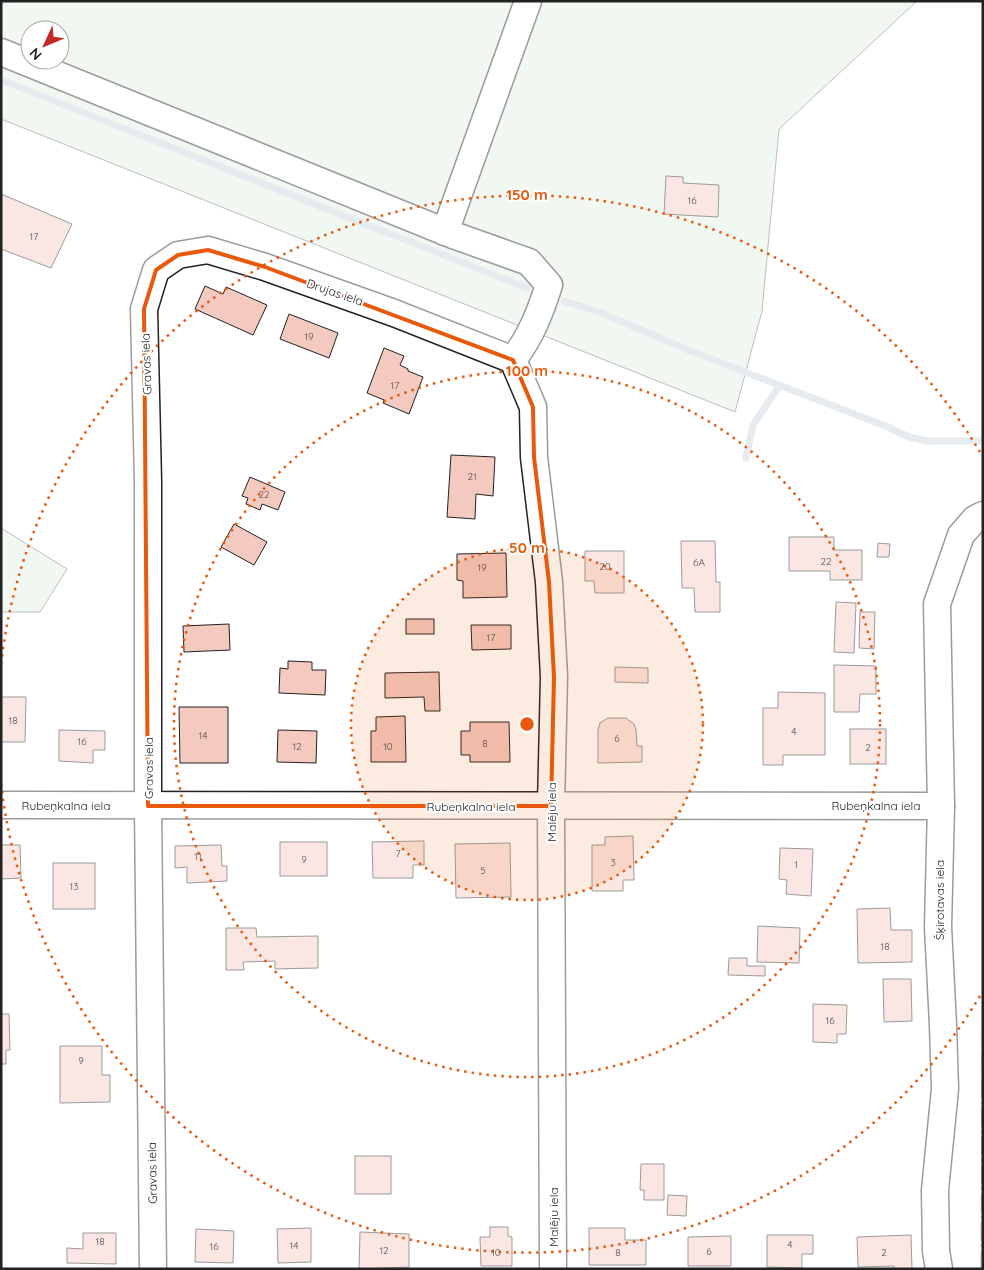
<svg xmlns="http://www.w3.org/2000/svg" width="984" height="1270" font-family="Quicksand,sans-serif">
	<style>
		.green { fill: #e0efe3; stroke: #6f6f6f; fill-rule: evenodd }
		.lines { fill: none; stroke-linecap: round; stroke-linejoin: round }
		.stream { stroke: #c7d3dd; stroke-width: 7 }
		.building { fill: #f3c9c0; stroke: #222 }
		.minor-casing { stroke: #222; stroke-width: 29 }
		.minor { stroke: #fff; stroke-width: 26 }
		.power { stroke: #c62828; stroke-width: 1; stroke-dasharray: 18 4 2.5 4; stroke-linecap: butt }
		.marked { fill: none; stroke: #e8590c; stroke-width: 4; stroke-linejoin: round }
		.ring { fill: none; stroke: #e8590c; stroke-width: 2.5; stroke-dasharray: 2.5 5 }
		.labels { text-anchor: middle; dominant-baseline: central; stroke-width: 4; stroke-linejoin: round; paint-order: stroke }
		.number-label { font-size: 10px; fill: #564c4a }
		.street-label { font-size: 12px; fill: #222; stroke: #fff }
		.centre { fill: #e8590c; stroke: #fff; stroke-width: 2.5 }
		.ring-label { font-size: 15px; text-anchor: middle; font-weight: bold; fill: #e8590c; stroke: #fff; stroke-width: 4; stroke-linejoin: round; paint-order: stroke }
	</style>
	<rect width="100%" height="100%" fill="#fff"/>
	<!-- green -->
	<g class="green">
		<path d="M 1,1 L 917,1 L 779,129 L 762,311 L 735,412 L 1,119 ZM 30,30 L 60,30 L 60,60 L 30,60 Z"/>
		<polygon points="1,528 67,569 40,612 1,612"/>
	</g>
	<g class="lines">
		<!-- stream -->
		<g class="stream">
			<polyline points="1,80 527,288"/>
			<polyline points="564,301 599,312 688,350 888,427 909,437 927,441 983,441"/>
			<polyline points="746,458 753,425 780,385"/>
		</g>
	</g>
	<!-- building -->
	<g class="building">
		<polygon points="666,176 683,177 683,183 719,185 718,217 664,214"/>
		<polygon points="1,194 72,224 51,268 1,249"/>
		<polygon points="205,286 223,294 226,287 267,305 253,335 195,309"/>
		<polygon points="289,314 338,333 329,358 280,339"/>
		<polygon points="384,348 404,356 400,365 408,369 408,371 423,377 409,414 383,403 384,400 367,393"/>
		<polygon points="451,455 495,457 493,496 476,494 475,519 447,517"/>
		<polygon points="250,477 285,492 278,510 262,504 260,510 246,504 248,498 242,496"/>
		<polygon points="234,524 267,542 254,565 221,547"/>
		<polygon points="789,537 834,537 834,550 862,550 862,580 830,580 830,571 789,571"/>
		<polygon points="681,541 715,541 716,582 720,582 720,612 695,612 694,588 682,588"/>
		<polygon points="878,543 890,544 889,557 877,557"/>
		<polygon points="585,551 624,551 624,593 595,593 594,581 585,581"/>
		<polygon points="506,553 507,597 463,598 463,581 457,580 457,554"/>
		<polygon points="836,602 856,603 854,653 834,652"/>
		<polygon points="860,612 875,612 874,649 859,648"/>
		<rect x="406" y="619" width="28" height="15"/>
		<polygon points="229,624 230,650 184,652 183,626"/>
		<polygon points="471,625 511,625 511,649 472,650"/>
		<polygon points="288,661 312,662 312,670 326,670 325,695 279,693 280,668 288,669"/>
		<polygon points="834,665 876,666 876,694 860,694 859,712 834,712"/>
		<polygon points="615,667 648,668 648,683 615,682"/>
		<polygon points="439,672 440,711 425,711 424,697 385,698 385,673"/>
		<polygon points="778,692 825,693 825,755 783,755 783,765 763,765 763,708 778,708"/>
		<polygon points="1,697 26,697 25,742 1,742"/>
		<polygon points="179,707 228,707 228,763 180,763"/>
		<polygon points="405,716 406,762 371,762 371,731 376,731 376,717"/>
		<polygon points="608,718 626,718 634,724 636,730 637,746 642,746 642,762 598,763 598,730 600,723"/>
		<polygon points="470,722 509,722 510,762 470,762 470,755 461,755 461,731 470,731"/>
		<rect x="850" y="729" width="36" height="35"/>
		<polygon points="59,730 105,731 105,750 93,750 93,763 59,761"/>
		<polygon points="278,730 317,731 316,763 277,762"/>
		<polygon points="633,836 634,880 623,880 623,891 592,891 592,845 605,845 605,837"/>
		<polygon points="424,841 424,865 413,865 413,878 373,878 372,842"/>
		<rect x="280" y="842" width="47" height="34"/>
		<polygon points="510,843 511,897 456,898 455,844"/>
		<polygon points="1,845 20,845 21,878 1,879"/>
		<polygon points="221,845 222,866 227,866 227,881 187,883 187,867 175,868 175,846"/>
		<polygon points="780,848 813,849 811,896 786,894 787,880 779,879"/>
		<rect x="53" y="863" width="42" height="46"/>
		<polygon points="890,908 891,930 912,930 912,962 858,963 857,909"/>
		<polygon points="758,926 800,928 799,963 757,962"/>
		<polygon points="226,928 256,928 257,937 318,936 318,968 275,969 275,961 243,962 244,970 226,970"/>
		<polygon points="729,958 747,958 747,966 765,966 765,976 728,975"/>
		<polygon points="883,979 911,979 912,1021 884,1022"/>
		<polygon points="813,1004 847,1005 846,1034 837,1034 837,1043 813,1042"/>
		<polygon points="1,1014 9,1014 10,1050 6,1050 6,1064 1,1064"/>
		<polygon points="60,1046 102,1046 102,1075 110,1075 110,1102 60,1103"/>
		<rect x="355" y="1156" width="36" height="38"/>
		<polygon points="641,1164 664,1164 664,1200 644,1200 644,1190 640,1190"/>
		<polygon points="668,1195 687,1196 686,1216 667,1215"/>
		<polygon points="490,1227 508,1227 508,1236 512,1237 512,1266 481,1266 480,1237 490,1237"/>
		<polygon points="311,1228 311,1262 278,1263 277,1229"/>
		<polygon points="589,1228 625,1228 625,1240 646,1240 646,1265 589,1265"/>
		<polygon points="196,1229 234,1231 233,1263 195,1262"/>
		<polygon points="360,1232 409,1234 409,1267 359,1269"/>
		<polygon points="83,1233 116,1233 116,1264 67,1263 67,1248 83,1249"/>
		<polygon points="767,1235 813,1235 813,1254 802,1254 802,1268 767,1267"/>
		<polygon points="911,1235 912,1269 894,1269 894,1266 858,1267 857,1237"/>
		<polygon points="731,1236 731,1266 688,1266 688,1237"/>
	</g>
	<g class="lines">
		<defs>
			<g id="minor">
				<path d="M 1,52 L 453,235 L 529,262 L 549,285 C 540,313 531,336 513,360"/>
				<polyline points="445,232 528,1"/>
				<polyline points="513,360 533,407 534,457 549,582 554,677 551,806 553,1269"/>
				<polyline points="1,805 941,806"/>
				<polyline points="153,1269 148,806 148,482 144,309 156,270 178,255 208,250 265,267 394,313 513,360"/>
				<polyline points="939,1269 936,1251 935,1190 945,1089 943,1025 938,927 941,806 937,604 961,535 975,519 983,515"/>
			</g>
		</defs>
		<!-- minor casing -->
		<use href="#minor" class="minor-casing"/>
		<!-- minor -->
		<use href="#minor" class="minor"/>
		<!-- power -->
		<polyline class="power" points="981,1269 983,874"/>
	</g>
	<!-- marked area -->
	<path d="M0 0H984V1270H0ZM 208,250 L 265,267 L 513,360 L 533,407 L 534,457 L 549,582 L 554,677 L 551,806 L 148,806 L 144,309 L 156,270 L 178,255 Z" fill="#fff" fill-opacity=".55" fill-rule="evenodd"/>
	<path class="marked" d="M 208,250 L 265,267 L 513,360 L 533,407 L 534,457 L 549,582 L 554,677 L 551,806 L 148,806 L 144,309 L 156,270 L 178,255 Z"/>
	<!-- distance rings -->
	<circle cx="527" cy="724" r="176" fill="#e8590c" fill-opacity=".12"/>
	<g class="ring">
		<circle cx="527" cy="724" r="176"/>
		<circle cx="527" cy="724" r="353"/>
		<path d="M980 996A529 529 0 0 1 1 784M1 664A529 529 0 0 1 980 452"/>
	</g>
	<g class="labels">
		<!-- number labels -->
		<g class="number-label">
			<text x="692" y="200">16</text>
			<text x="34" y="236">17</text>
			<text x="309" y="336">19</text>
			<text x="395" y="385">17</text>
			<text x="472" y="476">21</text>
			<text x="264" y="494">22</text>
			<text x="826" y="561">22</text>
			<text x="699" y="562">6A</text>
			<text x="605" y="566">20</text>
			<text x="482" y="567">19</text>
			<text x="491" y="637">17</text>
			<text x="13" y="720">18</text>
			<text x="794" y="731">4</text>
			<text x="203" y="735">14</text>
			<text x="617" y="738">6</text>
			<text x="82" y="741">16</text>
			<text x="485" y="743">8</text>
			<text x="297" y="746">12</text>
			<text x="388" y="746">10</text>
			<text x="868" y="747">2</text>
			<text x="398" y="853">7</text>
			<text x="198" y="856">11</text>
			<text x="304" y="859">9</text>
			<text x="613" y="862">3</text>
			<text x="796" y="864">1</text>
			<text x="483" y="870">5</text>
			<text x="74" y="886">13</text>
			<text x="885" y="946">18</text>
			<text x="830" y="1020">16</text>
			<text x="81" y="1060">9</text>
			<text x="100" y="1241">18</text>
			<text x="790" y="1244">4</text>
			<text x="294" y="1245">14</text>
			<text x="214" y="1246">16</text>
			<text x="384" y="1250">12</text>
			<text x="709" y="1251">6</text>
			<text x="496" y="1252">10</text>
			<text x="618" y="1252">8</text>
			<text x="884" y="1252">2</text>
		</g>
		<!-- street labels -->
		<g class="street-label">
			<text transform="translate(335 292) rotate(19)">Drujas iela</text>
			<text transform="translate(146 364) rotate(-92)">Gravas iela</text>
			<text transform="translate(148 768) rotate(-90)">Gravas iela</text>
			<text x="66" y="805">Rubeņkalna iela</text>
			<text x="876" y="805">Rubeņkalna iela</text>
			<text x="471" y="806">Rubeņkalna iela</text>
			<text transform="translate(551 812) rotate(-90)">Malēju iela</text>
			<text transform="translate(939 900) rotate(-90)">Šķirotavas iela</text>
			<text transform="translate(152 1173) rotate(-91)">Gravas iela</text>
			<text transform="translate(553 1217) rotate(-90)">Malēju iela</text>
		</g>
	</g>
	<circle cx="527" cy="724" r="8" class="centre"/>
	<g class="ring-label">
		<text x="527" y="200">150 m</text>
		<text x="527" y="376">100 m</text>
		<text x="527" y="553">50 m</text>
	</g>
	<!-- border -->
	<rect width="984" height="1270" fill="none" stroke="#222222" stroke-width="5"/>
	<!-- north arrow -->
	<g transform="translate(45 45) rotate(226)"><circle r="24" fill="#ffffff" stroke="#a7a7a7"/>
	<path d="M0-4L9 19L0 12L-9 19Z" fill="#c62828"/>
	<text y="-8" font-size="14" font-weight="bold" text-anchor="middle" fill="#222222">N</text>
	</g>
</svg>
